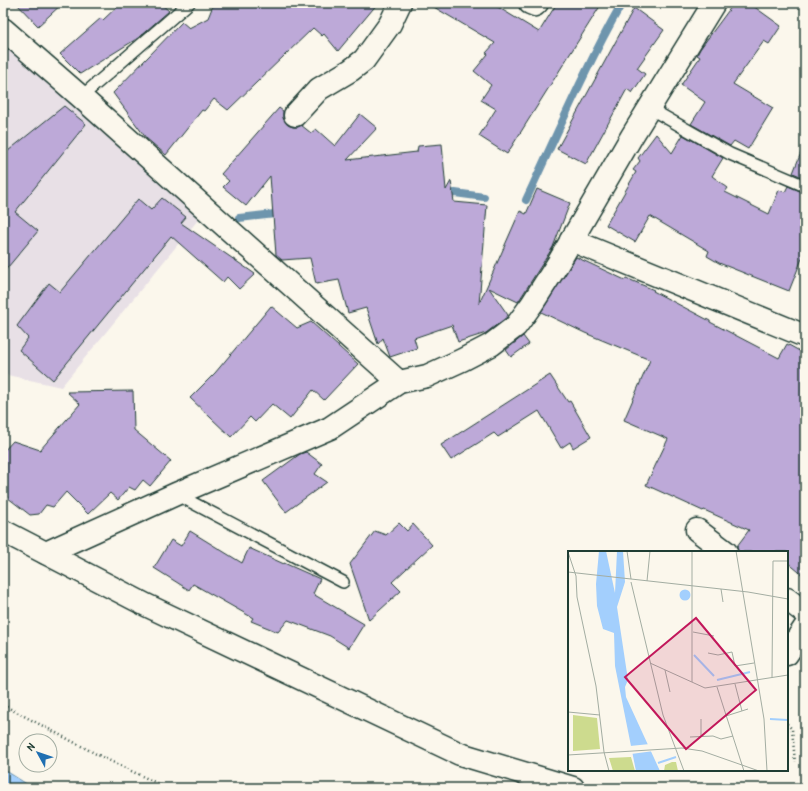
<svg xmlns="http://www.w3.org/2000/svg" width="808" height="791" font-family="'Patrick Hand',sans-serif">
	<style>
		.built { fill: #e8e0e6 }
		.water { fill: #a3cffd; stroke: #6e95ad }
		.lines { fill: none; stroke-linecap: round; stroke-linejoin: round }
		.stream { stroke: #6e95ad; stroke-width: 8 }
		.building { fill: #bda9d8; stroke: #1f3d34 }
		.service-casing { stroke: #1f3d34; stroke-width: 14 }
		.minor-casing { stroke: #1f3d34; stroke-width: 25 }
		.path { stroke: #1f3d34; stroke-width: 2.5; stroke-dasharray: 1 3; stroke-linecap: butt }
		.service { stroke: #fbf7ec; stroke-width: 11 }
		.minor { stroke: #fbf7ec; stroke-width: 22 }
		.inset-river { fill: none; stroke: #a3cffd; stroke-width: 2 }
		.inset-road { fill: none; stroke: #a3ada2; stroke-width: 1 }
		.view { fill: #c2185b; fill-opacity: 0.15; stroke: #c2185b; stroke-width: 2 }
		.inset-edge { fill: none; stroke: #1f3d34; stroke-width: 2 }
	</style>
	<rect width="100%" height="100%" fill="#fbf7ec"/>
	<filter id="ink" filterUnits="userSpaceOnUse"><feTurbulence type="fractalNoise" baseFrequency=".025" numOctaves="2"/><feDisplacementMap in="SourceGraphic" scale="8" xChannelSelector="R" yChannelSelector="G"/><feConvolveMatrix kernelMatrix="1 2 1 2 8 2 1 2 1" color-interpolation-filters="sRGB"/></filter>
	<g filter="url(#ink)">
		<!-- built -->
		<polygon class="built" points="3,41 202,215 61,387 3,374"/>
		<!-- water -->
		<polygon class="water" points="3,769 33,788 3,788"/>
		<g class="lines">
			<!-- stream -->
			<g class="stream">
				<polyline points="442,194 455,193 484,197"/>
				<path d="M 526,200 C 557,134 586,66 622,3"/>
				<polyline points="239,218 284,213"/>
			</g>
		</g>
		<!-- building -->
		<g class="building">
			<polygon points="16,3 63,3 38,26"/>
			<polygon points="121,3 160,3 169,11 138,38 80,74 60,54 101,18 103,20"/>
			<polygon points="214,3 378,3 338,51 324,34 322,36 313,28 228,110 214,99 204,111 202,110 166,155 146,138 113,93 182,22 189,28 208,18"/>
			<polygon points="427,3 491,3 539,32 557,3 602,3 507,154 479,136 496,109 481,100 491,85 474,71 488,54 486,53 495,43"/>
			<polygon points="734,3 749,3 781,26 769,44 764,41 733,84 773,108 748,149 734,141 730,146 691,124 705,102 681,85 700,57 697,55 700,49"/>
			<polygon points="634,8 664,30 637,68 645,74 632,93 627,89 586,164 557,149"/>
			<polygon points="64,106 86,124 15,212 38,231 3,273 3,155"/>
			<polygon points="279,108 283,111 283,118 287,124 293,127 298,127 301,125 311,133 316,129 335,146 360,114 377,128 347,160 417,152 418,146 442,144 446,190 451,181 454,202 487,205 479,304 520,211 526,214 537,189 570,203 553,247 518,302 489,288 508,315 507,317 486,333 458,342 452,325 414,338 417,348 390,357 383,338 378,344 366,308 348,313 339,280 316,284 310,258 282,260 276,255 270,176 246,206 223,187 229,181 221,174"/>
			<polygon points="656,134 672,153 683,135 723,158 712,176 728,188 725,192 769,214 779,190 785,192 788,186 805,193 805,251 789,291 719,263 707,256 709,251 650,216 635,242 606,225 636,172 633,170 640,161 638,158"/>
			<polygon points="804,145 805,146 805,178 793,173"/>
			<polygon points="162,198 186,217 181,223 255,274 239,289 227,277 223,282 171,236 53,380 19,350 28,338 17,326 49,283 60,292 138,199 151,210"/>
			<polygon points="576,257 625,280 626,278 654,290 653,291 710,321 710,322 779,358 787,344 805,354 805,577 787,562 787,552 738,552 737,546 749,530 704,510 703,511 646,485 668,439 624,420 650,360 585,333 541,312"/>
			<polygon points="271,306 297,328 311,322 358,364 324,400 313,390 290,419 272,404 255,422 250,417 231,437 190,398 215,373"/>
			<polygon points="523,336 529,344 511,357 506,350"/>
			<polygon points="550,375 568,402 570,401 591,437 573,448 570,442 561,448 539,411 498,437 494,433 451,460 441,445"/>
			<polygon points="133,391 134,430 171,461 150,486 143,480 135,490 129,487 118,500 110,493 88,514 66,492 53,507 46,505 39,514 30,515 3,494 3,452 13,441 40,450 80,404 67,392"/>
			<polygon points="306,452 322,464 315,474 327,482 286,512 263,481 300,454"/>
			<polygon points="399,523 407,531 413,524 432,545 392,582 401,591 369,620 350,564 375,531 386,535"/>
			<polygon points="190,531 242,563 249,548 284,564 284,563 320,579 313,594 364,624 349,648 330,636 288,620 278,632 251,621 253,618 193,584 189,590 154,568 171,540 181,546"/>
		</g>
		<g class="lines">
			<defs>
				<g id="service">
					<polyline points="81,97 189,3"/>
					<polyline points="649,108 730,154 805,186"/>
					<polyline points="176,494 343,582"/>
				</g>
				<g id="minor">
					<polyline points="530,3 535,5 537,3"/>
					<polyline points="3,29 81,97 399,382"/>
					<polyline points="295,115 319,89 351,70 364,60 390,24 400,3"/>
					<polyline points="571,240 805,336"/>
					<polyline points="697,530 726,552"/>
					<polyline points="3,531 146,605 460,754 573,788"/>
					<polyline points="46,553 176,494 330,428 399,382 427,376 462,360 491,345 516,326 532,304 557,265 632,136 714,3"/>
					<polyline points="787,599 805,613"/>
					<polyline points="787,654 805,627"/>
				</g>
			</defs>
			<!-- service casing -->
			<use href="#service" class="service-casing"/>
			<!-- minor casing -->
			<use href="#minor" class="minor-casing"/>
			<!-- path -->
			<g class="path">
				<polyline points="3,705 102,757 167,788"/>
				<polyline points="787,724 792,729 795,762"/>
			</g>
			<!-- service -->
			<use href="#service" class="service"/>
			<!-- minor -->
			<use href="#minor" class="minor"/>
		</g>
	</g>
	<!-- overview -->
	<g transform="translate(568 551)">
		<rect width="220" height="220" fill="#fbf7ec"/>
		<path d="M 5,164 L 29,167 L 32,198 L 5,200 ZM 63,206 L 67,220 L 45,220 L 41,207 ZM 104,211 L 108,211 L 110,220 L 96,220 L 97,214 Z" fill="#cddb8e"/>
		<path d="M 31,0 L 38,0 L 47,42 L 49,0 L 55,0 L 57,31 L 49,56 L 60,129 L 57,136 L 58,146 L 92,220 L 68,220 L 47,115 L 46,82 L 35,78 L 29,55 L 28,33 ZM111.5 44a5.5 5.5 0 1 1 11 0a5.5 5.5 0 1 1-11 0Z" fill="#a3cffd"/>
		<path d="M 82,193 L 86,200 L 63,203 L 62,195 Z" fill="#fbf7ec"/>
		<path class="inset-river" d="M 126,104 L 146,125M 149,129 L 182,121M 202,168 L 220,169M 90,212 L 108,206"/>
		<path class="inset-road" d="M 59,0 L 63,28M 168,0 L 196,168 L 199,220M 0,1 L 8,25 L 9,46 L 28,135 L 36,201 L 41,220M 0,21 L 180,41 L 220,48M 79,30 L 82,0M 63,31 L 95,164 L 116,220M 153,38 L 155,51M 125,81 L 146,85M 140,102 L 150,104 L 164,101 L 167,115 L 186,112M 82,112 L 137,137 L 220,124M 97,119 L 102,141M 204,127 L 205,10 L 220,10M 124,131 L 124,0M 167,133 L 174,160M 149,136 L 176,220M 0,161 L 32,164M 158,165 L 180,158M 133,168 L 133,185M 122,186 L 145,185 L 153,188 L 165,185M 0,204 L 114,197 L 134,200 L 191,220"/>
		<path class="view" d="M 128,67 L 188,139 L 118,198 L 57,126 Z"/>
		<rect width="220" height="220" class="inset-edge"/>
	</g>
	<!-- margin -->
	<rect width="808" height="791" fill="none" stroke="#fbf7ec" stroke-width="16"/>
	<rect x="8" y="8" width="792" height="775" fill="none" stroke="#1f3d34" stroke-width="1.5" filter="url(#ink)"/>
	<!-- north arrow -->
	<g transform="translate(38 753) rotate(310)"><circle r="19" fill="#fbf7ec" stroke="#a3ada2"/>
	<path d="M0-3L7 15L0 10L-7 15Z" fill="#1f6fb2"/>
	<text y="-6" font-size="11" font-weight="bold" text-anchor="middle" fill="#1f3d34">N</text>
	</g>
</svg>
